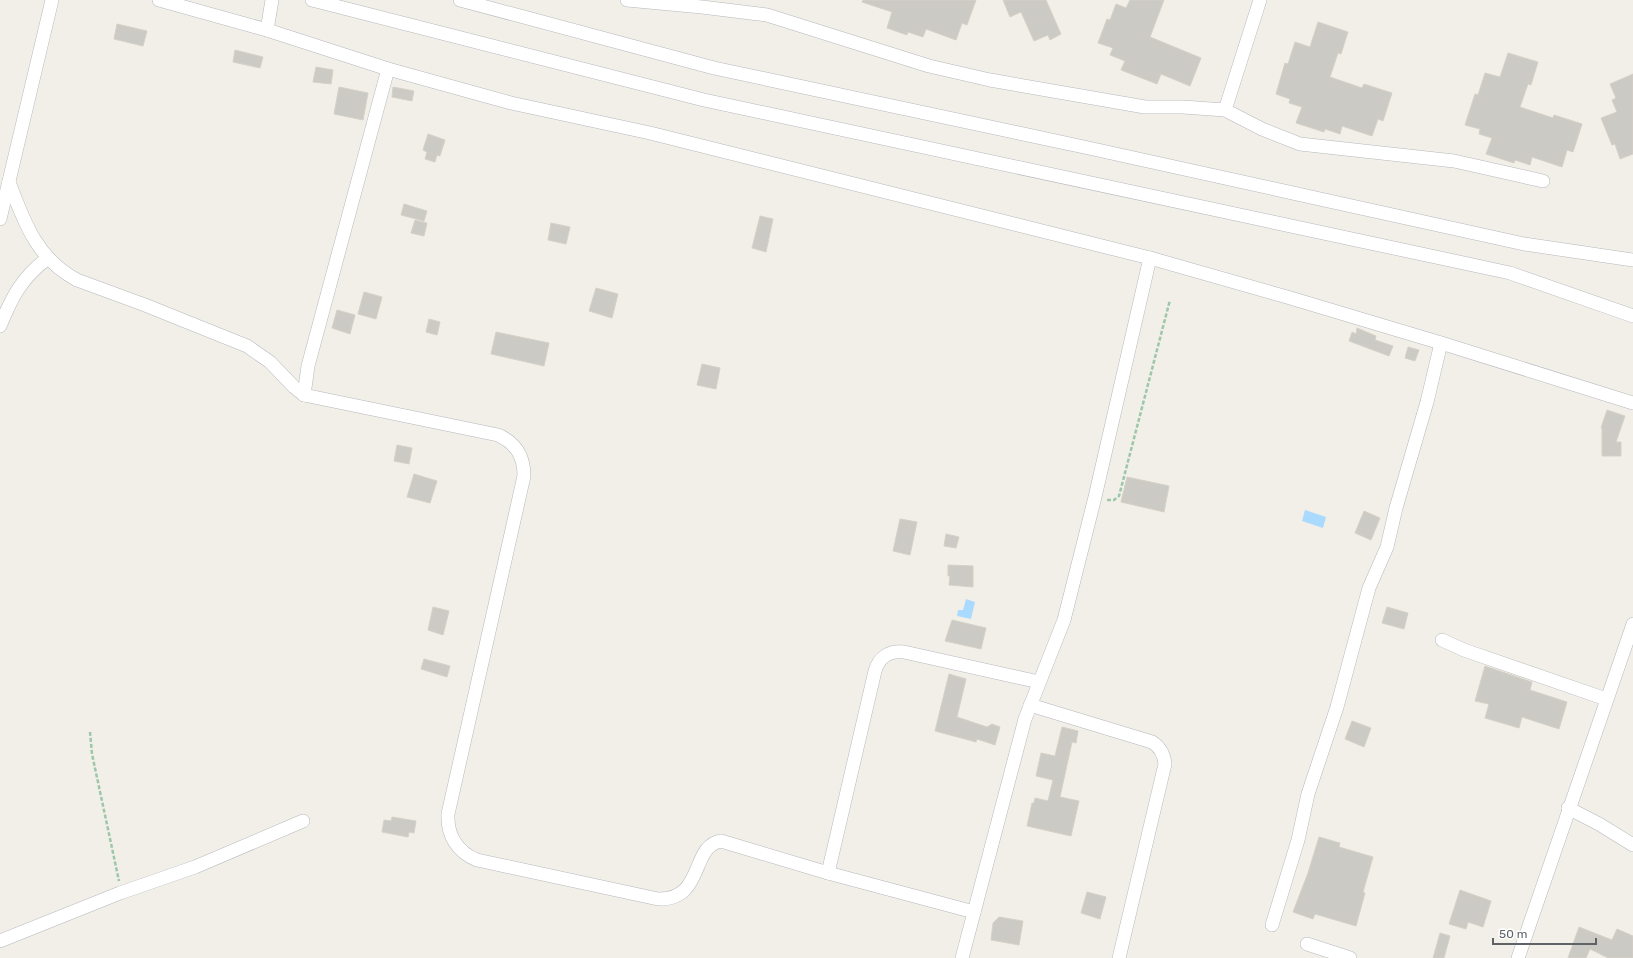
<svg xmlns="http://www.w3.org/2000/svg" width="1633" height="958" font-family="Rubik,sans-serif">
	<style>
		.water { fill: #aadaff }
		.building { fill: #cccac5; stroke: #d6d1c6 }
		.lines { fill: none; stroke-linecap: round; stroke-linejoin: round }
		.street-casing { stroke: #b5b8bc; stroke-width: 14 }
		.path { stroke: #9cc7a9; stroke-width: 2.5; stroke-dasharray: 4 2; stroke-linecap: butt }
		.street { stroke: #fff; stroke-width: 13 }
	</style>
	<rect width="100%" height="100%" fill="#f1efe8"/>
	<!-- water -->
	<g class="water">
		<polygon points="1305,510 1326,517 1323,528 1302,521"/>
		<polygon points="966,599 975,602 971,619 957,616 958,610 963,610"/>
	</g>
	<!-- building -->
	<g class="building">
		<polygon points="863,0 976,0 967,25 962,23 956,40 926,29 923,37 908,32 907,35 887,28 892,12 862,2"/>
		<polygon points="1003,0 1046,0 1061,34 1050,40 1048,35 1034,41 1021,12 1010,17"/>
		<polygon points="1130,0 1164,0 1150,37 1201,58 1190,86 1161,74 1157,84 1121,70 1125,61 1110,55 1113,48 1098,43 1107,19 1110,20 1116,4 1126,8"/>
		<polygon points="1318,22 1348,32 1341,54 1338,53 1330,77 1362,88 1364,84 1392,93 1383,121 1378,119 1372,136 1342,126 1340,134 1325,129 1324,132 1296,123 1302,107 1289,103 1290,99 1276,94 1285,63 1288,64 1295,42 1310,47"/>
		<polygon points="117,24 147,31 143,46 114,39"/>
		<polygon points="235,50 263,57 260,68 233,62"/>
		<polygon points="1508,53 1538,62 1531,85 1528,84 1520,107 1553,118 1554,115 1582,124 1573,152 1567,150 1562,167 1532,157 1530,165 1515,160 1514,163 1486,154 1492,138 1479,134 1480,129 1465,125 1475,94 1478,95 1485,73 1500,77"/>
		<polygon points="316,67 333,70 331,84 313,82"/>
		<polygon points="1633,74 1633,154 1620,159 1615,144 1612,145 1601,118 1617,112 1612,100 1616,98 1610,84"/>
		<polygon points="339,87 368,93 363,120 334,114"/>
		<polygon points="393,87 414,91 412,101 392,97"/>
		<polygon points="428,134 445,140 440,156 437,155 435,162 425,159 427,152 423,150"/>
		<polygon points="404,204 427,211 424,221 401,215"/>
		<polygon points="760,216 773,219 766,252 752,248"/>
		<polygon points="415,220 427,223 424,236 411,233"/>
		<polygon points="551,223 570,227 566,244 548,240"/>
		<polygon points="596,288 618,294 612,318 589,311"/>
		<polygon points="364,292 382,297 376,319 358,314"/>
		<polygon points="337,310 355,315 350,334 332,328"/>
		<polygon points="429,319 440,322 437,335 426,332"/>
		<polygon points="1357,328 1376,336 1375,340 1393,346 1389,356 1349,341 1352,332 1356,334"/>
		<polygon points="496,332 549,343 544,366 491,354"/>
		<polygon points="1408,347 1419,350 1415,361 1405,358"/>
		<polygon points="702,364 720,368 716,389 697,385"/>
		<polygon points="1607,410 1625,416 1616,442 1621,442 1621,456 1602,456 1602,428 1601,428"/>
		<polygon points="397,445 412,448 409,464 394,461"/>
		<polygon points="414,474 437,481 430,503 407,497"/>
		<polygon points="1127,477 1169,486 1164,512 1121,502"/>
		<polygon points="1364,511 1380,518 1371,540 1355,533"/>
		<polygon points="900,519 917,522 910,555 893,551"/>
		<polygon points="946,534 959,537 956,548 944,546"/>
		<polygon points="948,565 973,566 973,587 949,585 950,576 948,576"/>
		<polygon points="433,607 449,611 443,635 428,630"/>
		<polygon points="1387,607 1408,613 1404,629 1382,623"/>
		<polygon points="952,620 986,628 981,649 945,641"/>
		<polygon points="424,659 450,666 447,677 421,669"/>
		<polygon points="1485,666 1532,682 1530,690 1567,702 1559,729 1522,717 1519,728 1485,718 1489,704 1475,701"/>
		<polygon points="949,674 966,679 957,717 987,727 992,724 1000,727 995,745 977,739 976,742 935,731"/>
		<polygon points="1352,721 1371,728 1364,747 1345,739"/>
		<polygon points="1062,727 1078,731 1076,743 1072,742 1060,797 1079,801 1071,836 1027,826 1032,803 1034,803 1035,798 1048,801 1053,780 1036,776 1041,753 1055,756"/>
		<polygon points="392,817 416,821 414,833 409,832 408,837 382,832 384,820 391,821"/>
		<polygon points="1319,837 1340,843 1339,847 1373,857 1363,892 1365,893 1356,926 1315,914 1313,919 1293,912 1308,873"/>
		<polygon points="1460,890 1491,901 1483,927 1468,922 1466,929 1449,924"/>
		<polygon points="1087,892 1106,897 1100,919 1081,913"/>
		<polygon points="999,917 1023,921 1019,945 991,940 993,923"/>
		<polygon points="1579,927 1612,940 1617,929 1633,936 1633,958 1608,958 1590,949 1586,958 1568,958"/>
		<polygon points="1440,933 1450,936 1444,958 1433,958"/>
	</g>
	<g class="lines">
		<defs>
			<g id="street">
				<polyline points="159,0 267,30 388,69 511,103 650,133 1150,258 1287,297 1441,343 1633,403"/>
				<polyline points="312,0 704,100 1510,273 1633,316"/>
				<polyline points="460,0 714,68 1084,147 1524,244 1633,260"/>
				<polyline points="627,0 702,7 767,15 929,66 990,80 1145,107 1183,107 1225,110 1260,0"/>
				<polyline points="267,30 272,0"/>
				<polyline points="1225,110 1262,129 1300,144 1454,161 1543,181"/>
				<path d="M 9,182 C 24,222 37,259 77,280 L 145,305 L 247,346 L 270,362 L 294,387 L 304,395 L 498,435 C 516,443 524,456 524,476 L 448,814 C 447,835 457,852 477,860 L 658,899 C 705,900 690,846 721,841 L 828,873 L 974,912"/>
				<polyline points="0,219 52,0"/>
				<path d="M 0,326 C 12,297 22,277 48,258"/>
				<polyline points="304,395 308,366 388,69"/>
				<polyline points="1442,640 1464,650 1606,699"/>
				<path d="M 1030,705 L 1152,742 C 1160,747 1164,754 1165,764 L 1119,958"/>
				<polyline points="1568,808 1599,824 1633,845"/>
				<path d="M 828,873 L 875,671 C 879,657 890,650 904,652 L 1039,682"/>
				<polyline points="1272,925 1298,840 1308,794 1337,707 1369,588 1387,547 1396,508 1427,402 1441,343"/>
				<polyline points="0,941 120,893 195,867 303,821"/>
				<polyline points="1307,944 1350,958"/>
				<polyline points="962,958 1025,719 1064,620 1095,497 1150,258"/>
				<polyline points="1518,958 1633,624"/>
			</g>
		</defs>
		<!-- street casing -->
		<use href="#street" class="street-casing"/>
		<!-- path -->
		<g class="path">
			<polyline points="1107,500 1114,500 1119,496 1170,300"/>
			<polyline points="90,732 92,754 119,881"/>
		</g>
		<!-- street -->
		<use href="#street" class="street"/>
	</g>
	<!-- scale -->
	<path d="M1493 938v6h103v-6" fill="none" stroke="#5f6368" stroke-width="2"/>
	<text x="1499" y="938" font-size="12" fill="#5f6368" stroke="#ffffff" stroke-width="3" paint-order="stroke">50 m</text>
</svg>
